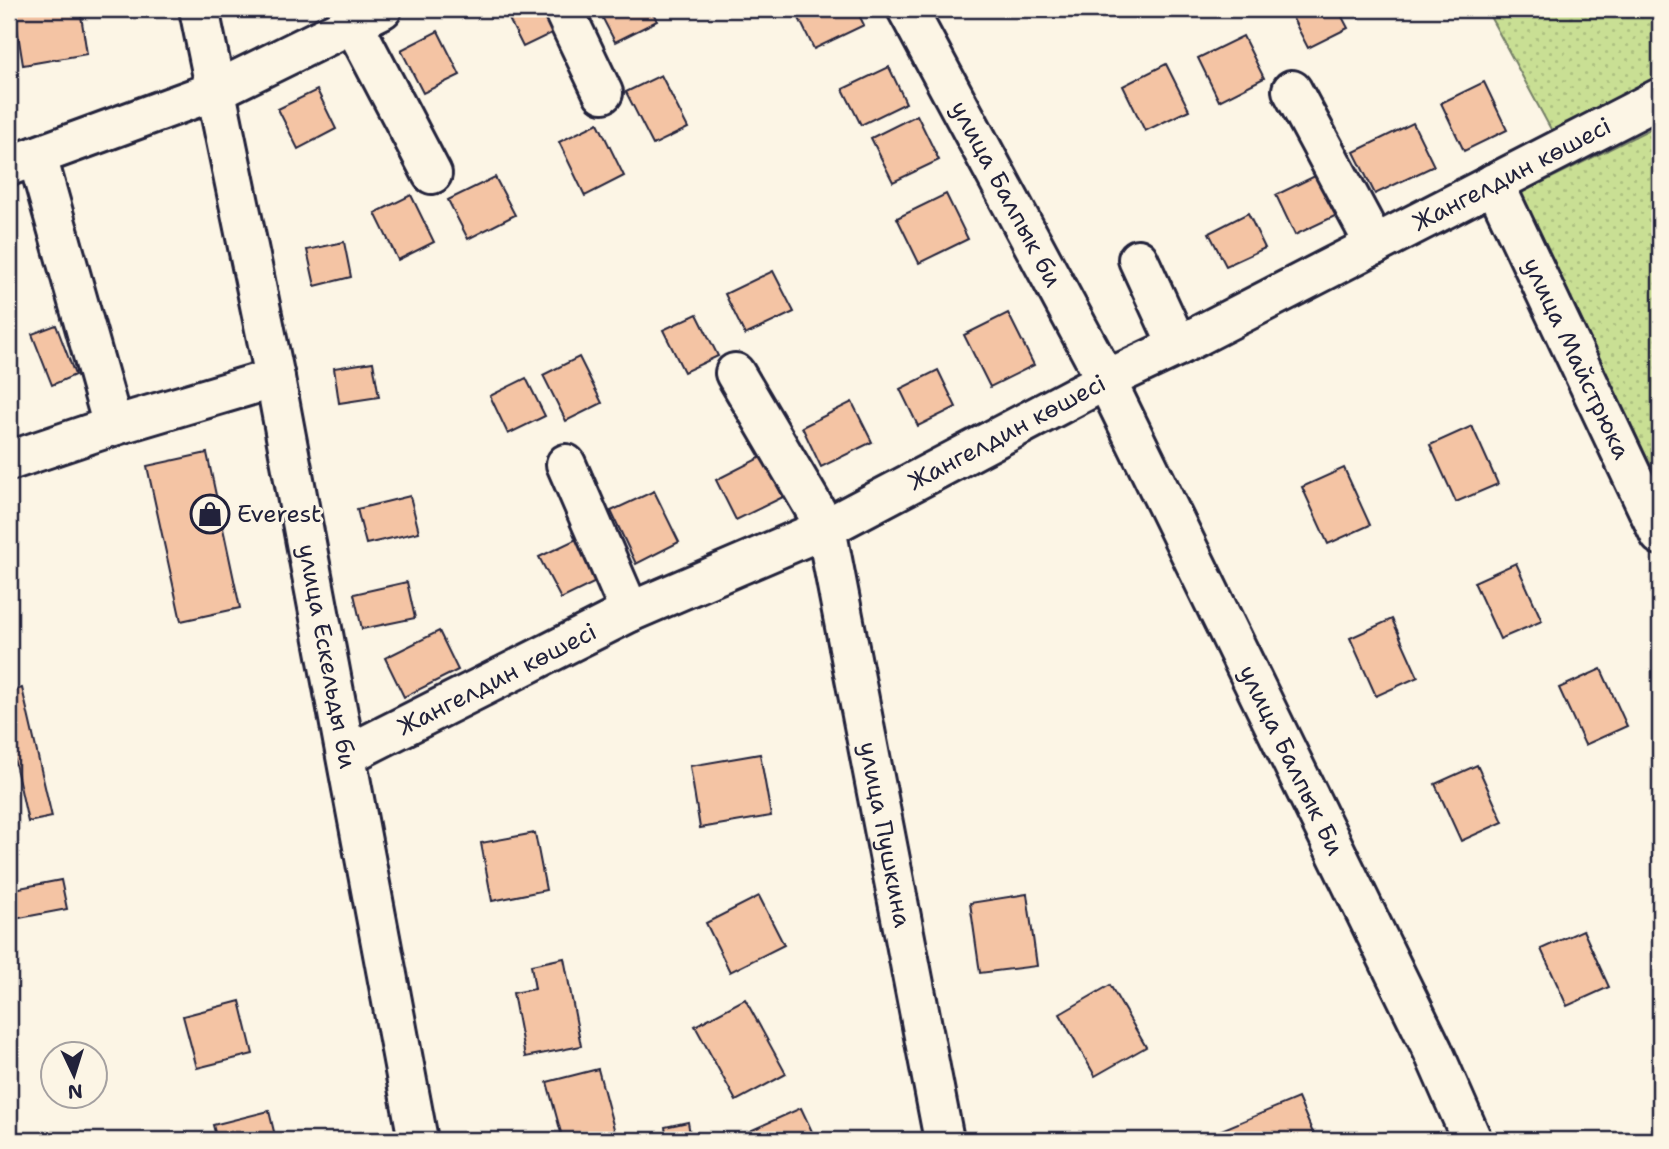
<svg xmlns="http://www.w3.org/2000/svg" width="1669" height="1149" font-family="'Shantell Sans',sans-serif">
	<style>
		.grass { fill: url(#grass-dots); stroke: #768068; stroke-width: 2 }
		.building { fill: #f4c4a4; stroke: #22223b; stroke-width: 2 }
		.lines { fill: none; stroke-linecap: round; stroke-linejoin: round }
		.minor-casing { stroke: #22223b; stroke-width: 44 }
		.minor { stroke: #fcf5e5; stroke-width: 38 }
		.labels { text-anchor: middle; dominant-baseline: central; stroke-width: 6; stroke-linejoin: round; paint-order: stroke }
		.street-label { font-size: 24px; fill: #22223b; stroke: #fcf5e5 }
		.poi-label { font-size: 24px; fill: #22223b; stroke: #fcf5e5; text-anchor: start }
	</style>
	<defs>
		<pattern id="grass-dots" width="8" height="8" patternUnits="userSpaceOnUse" patternTransform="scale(1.75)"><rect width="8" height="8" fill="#c9df94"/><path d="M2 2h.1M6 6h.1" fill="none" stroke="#acbf80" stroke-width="1.8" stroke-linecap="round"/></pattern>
	</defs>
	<rect width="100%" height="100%" fill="#fcf5e5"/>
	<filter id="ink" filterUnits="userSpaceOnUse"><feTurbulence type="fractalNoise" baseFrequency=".0143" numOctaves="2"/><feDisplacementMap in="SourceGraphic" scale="14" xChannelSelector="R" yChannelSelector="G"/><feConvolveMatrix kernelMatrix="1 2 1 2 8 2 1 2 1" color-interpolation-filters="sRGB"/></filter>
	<g filter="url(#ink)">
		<!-- grass -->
		<g class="grass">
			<polygon points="1486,9 1660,9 1660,79 1554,135"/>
			<polygon points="1660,124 1660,485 1521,193"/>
		</g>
		<!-- building -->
		<g class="building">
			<polygon points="14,9 80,9 87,54 23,65"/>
			<polygon points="504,9 545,9 556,31 523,47"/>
			<polygon points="598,9 651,9 657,21 615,42"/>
			<polygon points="808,9 856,9 864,25 814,49 797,14"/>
			<polygon points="1288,9 1338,9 1348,28 1308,48"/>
			<polygon points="438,31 460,75 423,93 401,50"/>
			<polygon points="1243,36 1264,78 1219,101 1198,58"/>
			<polygon points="1166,64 1189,110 1145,131 1123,86"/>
			<polygon points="889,67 906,103 861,125 843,89"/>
			<polygon points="661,75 688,128 653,145 626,92"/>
			<polygon points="1484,82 1507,130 1464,151 1441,103"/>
			<polygon points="317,90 336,129 298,149 278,109"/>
			<polygon points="917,115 939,160 893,182 871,138"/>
			<polygon points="598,123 624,176 585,196 559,142"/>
			<polygon points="1413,123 1434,166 1375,194 1354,152"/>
			<polygon points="1317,175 1337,215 1295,235 1276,195"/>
			<polygon points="495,177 515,215 468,239 448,200"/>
			<polygon points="946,194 968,239 919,263 897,218"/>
			<polygon points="411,195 434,242 398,260 375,213"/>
			<polygon points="1248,213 1265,248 1226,266 1209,233"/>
			<polygon points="344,242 351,277 315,286 307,250"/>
			<polygon points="773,271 794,312 745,335 725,294"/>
			<polygon points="1008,313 1034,365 990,387 964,335"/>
			<polygon points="697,314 718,356 684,372 663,330"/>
			<polygon points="56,325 75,375 52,385 32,334"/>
			<polygon points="579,357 602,403 566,421 543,375"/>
			<polygon points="373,362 379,397 339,403 334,368"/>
			<polygon points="938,370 956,407 918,426 900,389"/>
			<polygon points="526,378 545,416 508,434 490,396"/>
			<polygon points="852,402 872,442 821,467 802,427"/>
			<polygon points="1472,426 1498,484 1456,502 1430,445"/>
			<polygon points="207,453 240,608 181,621 147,466"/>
			<polygon points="763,456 783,497 736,520 716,480"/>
			<polygon points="1344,468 1370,525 1328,544 1302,487"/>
			<polygon points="654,491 679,542 636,564 611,511"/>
			<polygon points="410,496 419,532 366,544 357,509"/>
			<polygon points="587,534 608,576 561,599 539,557"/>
			<polygon points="1516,563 1542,621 1500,639 1474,582"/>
			<polygon points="407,582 415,618 362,629 354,594"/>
			<polygon points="1392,619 1418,677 1376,696 1350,638"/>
			<polygon points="439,631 458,670 404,697 385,658"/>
			<polygon points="1601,669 1627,726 1585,745 1559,688"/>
			<polygon points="22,688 52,817 28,822 9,736 9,692"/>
			<polygon points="760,754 771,816 700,828 690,766"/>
			<polygon points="1477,765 1503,822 1461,841 1435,784"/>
			<polygon points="535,833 546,890 492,901 481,843"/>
			<polygon points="61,880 67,909 9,920 9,890"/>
			<polygon points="1027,894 1037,966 980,973 970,903"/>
			<polygon points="759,896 784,945 730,972 706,923"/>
			<polygon points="1583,930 1609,987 1567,1006 1541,949"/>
			<polygon points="564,958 581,1046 525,1057 513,993 535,989 531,965"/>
			<polygon points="1110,985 1146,1047 1095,1076 1060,1014"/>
			<polygon points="745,999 786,1074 736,1101 695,1026"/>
			<polygon points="240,1001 253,1054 197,1068 183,1016"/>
			<polygon points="598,1069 617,1140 563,1140 547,1082"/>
			<polygon points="1298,1098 1316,1140 1224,1140 1219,1131"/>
			<polygon points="801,1108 816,1140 743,1140 741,1135"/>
			<polygon points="269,1111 276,1140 217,1140 213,1125"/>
			<polygon points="688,1122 691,1140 667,1140 665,1127"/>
		</g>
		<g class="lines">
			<defs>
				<g id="minor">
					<path id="s1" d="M 199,9 L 275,378 L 418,1140"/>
					<polyline points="563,9 603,93"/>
					<path id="s2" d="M 907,9 L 1106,380 L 1433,1051 L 1472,1140"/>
					<polyline points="353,23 432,174"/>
					<polyline points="1292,90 1375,245"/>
					<polyline points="37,156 113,426"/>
					<polyline points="9,166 217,90 382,9"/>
					<path id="s3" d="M 1494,183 L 1660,535"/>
					<polyline points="1138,259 1178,346"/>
					<path id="s4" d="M 735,373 L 826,528 L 944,1140"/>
					<polyline points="9,461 113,426 275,378"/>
					<polyline points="566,464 630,612"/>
					<path id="s5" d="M 347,755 L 630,612 L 826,528 L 1106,380 L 1178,346 L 1660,98"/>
				</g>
			</defs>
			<!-- minor casing -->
			<use href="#minor" class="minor-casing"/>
			<!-- minor -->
			<use href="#minor" class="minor"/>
		</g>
	</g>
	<!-- icons -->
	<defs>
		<symbol id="shop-ring" viewBox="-11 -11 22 22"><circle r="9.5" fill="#fcf5e5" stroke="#22223b" stroke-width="1.5"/><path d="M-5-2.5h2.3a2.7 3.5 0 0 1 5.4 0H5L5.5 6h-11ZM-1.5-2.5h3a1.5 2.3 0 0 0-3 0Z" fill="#22223b"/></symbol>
	</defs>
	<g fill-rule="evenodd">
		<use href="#shop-ring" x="188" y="492" width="44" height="44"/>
	</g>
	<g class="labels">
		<!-- street labels -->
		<g class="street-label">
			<text stroke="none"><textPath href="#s5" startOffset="1302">Жангелдин көшесі</textPath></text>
			<text stroke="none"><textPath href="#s2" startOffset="210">улица Балпык би</textPath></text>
			<text stroke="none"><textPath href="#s3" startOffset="194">улица Майстрюка</textPath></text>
			<text stroke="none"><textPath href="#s5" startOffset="735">Жангелдин көшесі</textPath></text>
			<text stroke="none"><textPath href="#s1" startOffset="660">улица Ескельды би</textPath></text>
			<text stroke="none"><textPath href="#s5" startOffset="168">Жангелдин көшесі</textPath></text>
			<text stroke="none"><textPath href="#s2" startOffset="844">улица Балпык Би</textPath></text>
			<text stroke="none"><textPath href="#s4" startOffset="492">улица Пушкина</textPath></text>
		</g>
		<!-- poi labels -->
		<g class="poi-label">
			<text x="237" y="514">Everest</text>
		</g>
	</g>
	<!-- margin -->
	<rect width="1669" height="1149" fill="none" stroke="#fcf5e5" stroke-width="35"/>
	<rect x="18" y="18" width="1634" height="1114" fill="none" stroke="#22223b" stroke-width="2.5" filter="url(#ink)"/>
	<!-- north arrow -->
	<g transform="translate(74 1075) rotate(176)"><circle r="33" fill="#fcf5e5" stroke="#a5a1a1" stroke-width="2"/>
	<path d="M0-5L12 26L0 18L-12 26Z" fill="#22223b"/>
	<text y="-10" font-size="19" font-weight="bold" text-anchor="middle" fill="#22223b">N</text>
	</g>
</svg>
